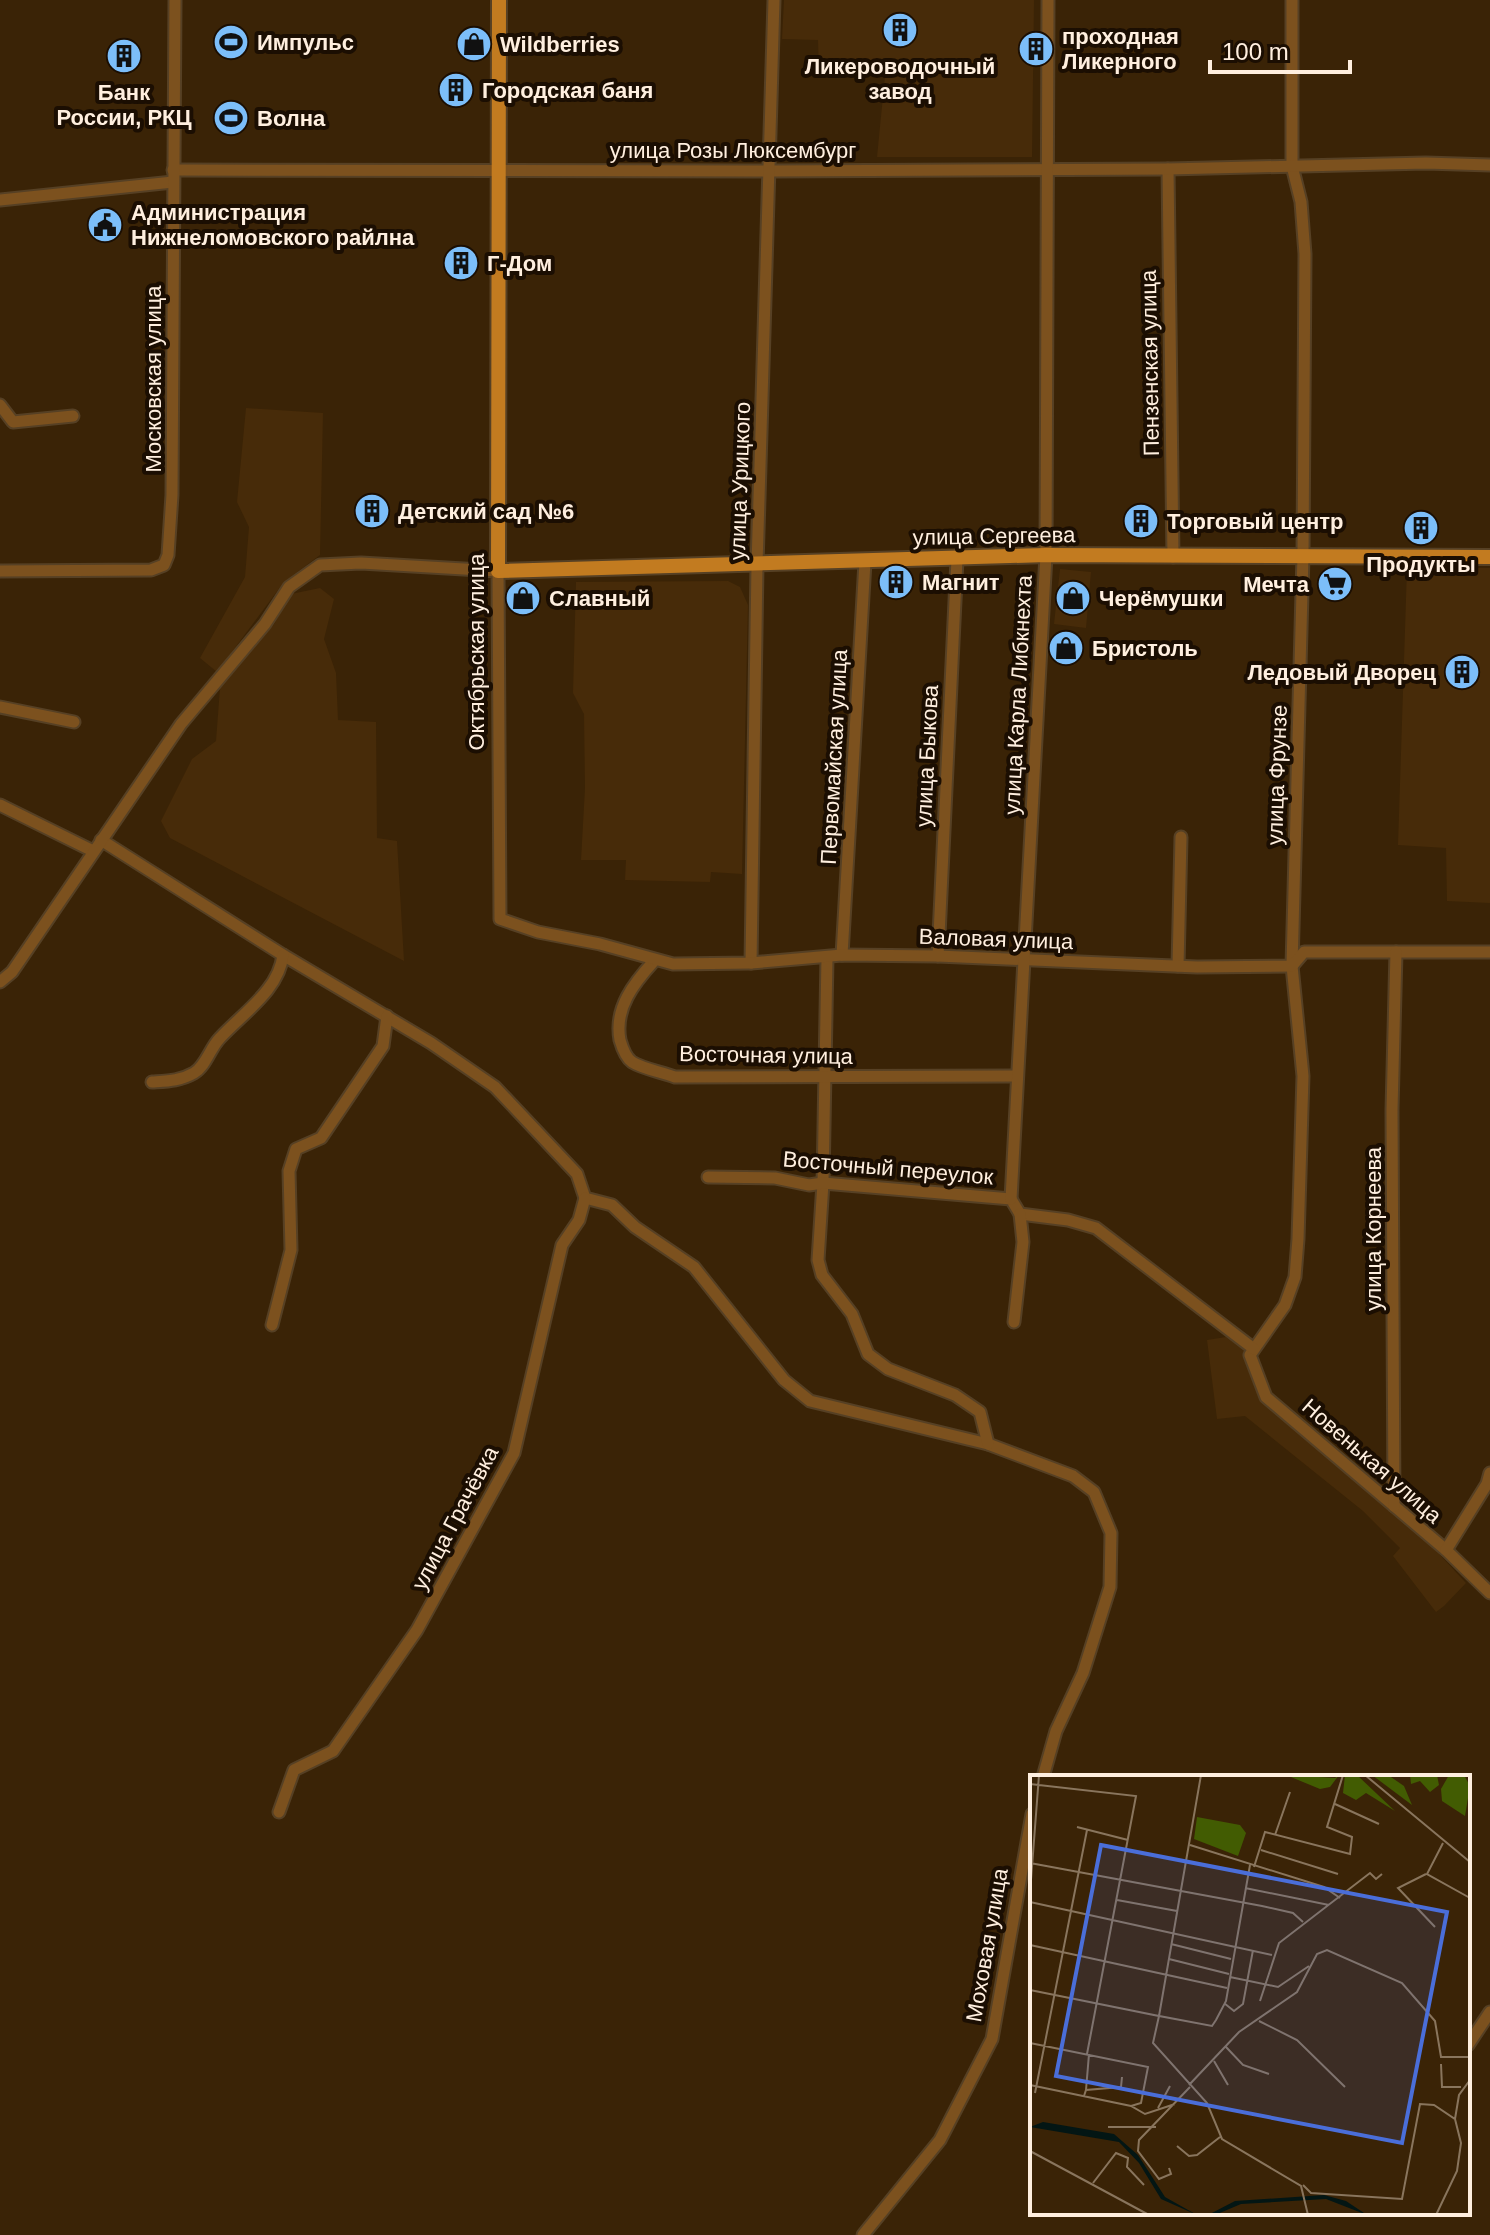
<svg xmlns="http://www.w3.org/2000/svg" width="1490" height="2235" font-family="Arial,sans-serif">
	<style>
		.built { fill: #472b09 }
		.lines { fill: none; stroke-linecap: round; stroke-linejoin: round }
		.minor-casing { stroke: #564024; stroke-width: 15 }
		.major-casing { stroke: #564024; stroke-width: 18 }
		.minor { stroke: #7c511e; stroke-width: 11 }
		.major { stroke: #c27b20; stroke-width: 14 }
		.labels { text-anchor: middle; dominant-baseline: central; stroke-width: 8; stroke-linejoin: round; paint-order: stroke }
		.poi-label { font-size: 22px; font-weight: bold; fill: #ffefdf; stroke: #1b0e02; text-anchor: start }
		.street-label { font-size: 22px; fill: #ffefdf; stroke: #1b0e02 }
		.inset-road { fill: none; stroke: #89755d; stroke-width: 2 }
		.view { fill: #4a6ed9; fill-opacity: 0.15; stroke: #4a6ed9; stroke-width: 4 }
		.inset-edge { fill: none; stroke: #ffefdf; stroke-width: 4 }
	</style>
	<rect width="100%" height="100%" fill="#3a2306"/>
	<!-- built -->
	<g class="built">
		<polygon points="784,0 1034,0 1032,157 877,157 885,76 819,74 818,40 782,39"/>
		<polygon points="246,408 323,413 320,555 284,582 217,672 200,658 245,577 249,527 237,502"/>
		<polygon points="1407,568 1490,568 1490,903 1447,901 1446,848 1398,845"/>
		<polygon points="1060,569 1091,572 1086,628 1054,624"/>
		<polygon points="728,581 740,587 748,605 742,874 711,872 710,882 625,880 626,860 581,860 585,788 584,714 573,693 576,582"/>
		<polygon points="320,588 334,599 324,639 336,673 338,720 376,722 377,838 397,841 404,961 170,838 161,821 192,759 216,741 220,688 274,624 291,594"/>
		<polygon points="1226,1337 1254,1357 1275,1403 1378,1488 1466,1583 1444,1606 1436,1612 1393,1556 1400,1548 1363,1511 1245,1416 1217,1419 1207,1340"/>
	</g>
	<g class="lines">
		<defs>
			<g id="minor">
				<polyline points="1292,0 1292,166 1301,202 1305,254 1303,555 1292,966 1303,1076 1298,1239 1295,1277 1285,1305 1250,1355 1266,1397 1446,1550 1490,1593"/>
				<polyline points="1168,169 1173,557"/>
				<polyline points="173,170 770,171 1168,169 1426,163 1490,165"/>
				<polyline points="0,200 173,182"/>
				<polyline points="0,405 13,422 73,416"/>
				<polyline points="0,571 151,570 164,565 168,555 172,495 175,0"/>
				<polyline points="0,707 74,722"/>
				<polyline points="0,805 93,851"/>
				<polyline points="101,840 283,955 431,1043 495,1087 577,1174 585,1198 612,1205 635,1227 694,1267 784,1380 810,1401 988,1444 1073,1476 1094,1492 1111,1533 1110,1587 1083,1673 1056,1731 1043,1777"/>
				<polyline points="842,955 865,562"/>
				<polyline points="938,956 957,559"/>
				<polyline points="827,957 823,1183 818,1260 822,1275 852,1314 868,1354 888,1369 955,1395 980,1412 988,1444"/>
				<path d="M 654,961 C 634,983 614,1008 620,1040 C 622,1047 625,1057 632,1062 C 643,1069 662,1072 675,1077 L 1017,1076"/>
				<polyline points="751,963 757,565 774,0"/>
				<polyline points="1178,966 1181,837"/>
				<polyline points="0,982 12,972 181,724 265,624 289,587 320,565 361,563 498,571 500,919 538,932 600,944 673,964 751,963 842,955 938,956 1197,967 1292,966 1304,952 1490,952"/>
				<path d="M 152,1082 C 167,1081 180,1081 194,1073 C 206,1066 210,1048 220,1038 C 243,1013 279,990 283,955"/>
				<polyline points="708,1177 775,1178 809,1185 823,1183 1011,1199 1020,1214 1068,1220 1096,1228 1254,1349"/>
				<polyline points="1011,1199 1046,555 1048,0"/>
				<polyline points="1014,1322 1023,1242 1020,1214"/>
				<polyline points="272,1325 291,1250 289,1171 296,1149 321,1138 383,1046 387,1016"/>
				<polyline points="1394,1506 1392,1110 1396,952"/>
				<polyline points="1446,1550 1487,1484 1490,1473"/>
				<polyline points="279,1812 294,1770 333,1751 417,1630 514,1453 562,1245 579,1220 585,1198"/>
				<polyline points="1468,2045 1490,2012"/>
				<polyline points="863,2235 940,2140 992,2039 1032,1814"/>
			</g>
			<polyline id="major" points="499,0 498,571 1046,555 1490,557"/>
		</defs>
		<!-- minor casing -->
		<use href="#minor" class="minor-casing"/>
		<!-- major casing -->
		<use href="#major" class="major-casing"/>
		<!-- minor -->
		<use href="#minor" class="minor"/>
		<!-- major -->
		<use href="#major" class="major"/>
	</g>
	<!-- icons -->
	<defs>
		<symbol id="building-disc" viewBox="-11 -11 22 22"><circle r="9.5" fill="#7cbef9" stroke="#1b0e02"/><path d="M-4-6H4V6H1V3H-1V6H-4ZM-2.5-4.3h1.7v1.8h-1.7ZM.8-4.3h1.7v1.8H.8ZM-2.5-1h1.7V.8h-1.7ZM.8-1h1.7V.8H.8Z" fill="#111"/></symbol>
		<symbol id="stadium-disc" viewBox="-11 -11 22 22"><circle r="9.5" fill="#7cbef9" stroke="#1b0e02"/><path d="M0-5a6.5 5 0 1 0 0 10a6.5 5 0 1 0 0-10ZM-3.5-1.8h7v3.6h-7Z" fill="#111"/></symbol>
		<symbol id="shop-disc" viewBox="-11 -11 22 22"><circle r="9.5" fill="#7cbef9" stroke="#1b0e02"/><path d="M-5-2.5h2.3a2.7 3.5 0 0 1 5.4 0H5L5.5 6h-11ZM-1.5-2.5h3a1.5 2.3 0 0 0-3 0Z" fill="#111"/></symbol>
		<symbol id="civic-disc" viewBox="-11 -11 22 22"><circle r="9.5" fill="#7cbef9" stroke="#1b0e02"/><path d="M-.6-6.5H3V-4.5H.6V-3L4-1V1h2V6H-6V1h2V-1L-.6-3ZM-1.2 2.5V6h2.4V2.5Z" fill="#111"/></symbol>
		<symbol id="supermarket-disc" viewBox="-11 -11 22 22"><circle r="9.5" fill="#7cbef9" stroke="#1b0e02"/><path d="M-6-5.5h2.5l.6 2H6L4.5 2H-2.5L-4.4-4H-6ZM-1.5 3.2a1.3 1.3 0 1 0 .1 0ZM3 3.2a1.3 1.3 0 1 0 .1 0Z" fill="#111"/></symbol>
	</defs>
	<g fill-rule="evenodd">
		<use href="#building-disc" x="880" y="10" width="40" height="40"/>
		<use href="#stadium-disc" x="211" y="22" width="40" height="40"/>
		<use href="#shop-disc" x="454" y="24" width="40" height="40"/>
		<use href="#building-disc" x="1016" y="29" width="40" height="40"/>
		<use href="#building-disc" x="104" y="36" width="40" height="40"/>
		<use href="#building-disc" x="436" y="70" width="40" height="40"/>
		<use href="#stadium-disc" x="211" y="98" width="40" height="40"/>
		<use href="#civic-disc" x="85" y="205" width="40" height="40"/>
		<use href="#building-disc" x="441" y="243" width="40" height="40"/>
		<use href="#building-disc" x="352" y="491" width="40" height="40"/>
		<use href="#building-disc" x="1121" y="501" width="40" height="40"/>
		<use href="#building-disc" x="1401" y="508" width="40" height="40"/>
		<use href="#building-disc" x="876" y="562" width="40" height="40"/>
		<use href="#supermarket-disc" x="1315" y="564" width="40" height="40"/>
		<use href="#shop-disc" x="503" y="578" width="40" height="40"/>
		<use href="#shop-disc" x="1053" y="578" width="40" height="40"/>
		<use href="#shop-disc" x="1046" y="628" width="40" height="40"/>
		<use href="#building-disc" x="1442" y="652" width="40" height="40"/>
	</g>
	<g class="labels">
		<!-- poi labels -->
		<g class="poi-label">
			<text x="1062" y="36">проходная<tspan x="1062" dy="25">Ликерного</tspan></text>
			<text x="257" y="42">Импульс</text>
			<text x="500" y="44">Wildberries</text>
			<text x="900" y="66" text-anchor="middle">Ликероводочный<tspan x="900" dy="25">завод</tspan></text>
			<text x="482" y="90">Городская баня</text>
			<text x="124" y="92" text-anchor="middle">Банк<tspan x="124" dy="25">России, РКЦ</tspan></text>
			<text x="257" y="118">Волна</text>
			<text x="131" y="212">Администрация<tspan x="131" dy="25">Нижнеломовского райлна</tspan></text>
			<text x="487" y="263">Г-Дом</text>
			<text x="398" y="511">Детский сад №6</text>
			<text x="1167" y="521">Торговый центр</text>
			<text x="1421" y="564" text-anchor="middle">Продукты</text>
			<text x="922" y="582">Магнит</text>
			<text x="1309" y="584" text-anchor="end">Мечта</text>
			<text x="549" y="598">Славный</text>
			<text x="1099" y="598">Черёмушки</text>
			<text x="1092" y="648">Бристоль</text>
			<text x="1436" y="672" text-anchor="end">Ледовый Дворец</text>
		</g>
		<!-- street labels -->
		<g class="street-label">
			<text x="733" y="150">улица Розы Люксембург</text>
			<text transform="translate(1150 363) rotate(-91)">Пензенская улица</text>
			<text transform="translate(153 379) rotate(-90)">Московская улица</text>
			<text transform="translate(740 481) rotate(-88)">улица Урицкого</text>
			<text transform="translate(994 536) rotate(-1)">улица Сергеева</text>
			<text transform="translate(476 652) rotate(-90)">Октябрьская улица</text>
			<text transform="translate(1018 695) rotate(-87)">улица Карла Либкнехта</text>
			<text transform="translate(927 756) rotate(-87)">улица Быкова</text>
			<text transform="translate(834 757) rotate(-87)">Первомайская улица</text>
			<text transform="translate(1277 775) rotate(-88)">улица Фрунзе</text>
			<text transform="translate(996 939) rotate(2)">Валовая улица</text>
			<text transform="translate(766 1055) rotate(1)">Восточная улица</text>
			<text transform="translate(888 1168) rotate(5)">Восточный переулок</text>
			<text transform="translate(1373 1229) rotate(-90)">улица Корнеева</text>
			<text transform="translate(1372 1461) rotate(41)">Новенькая улица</text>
			<text transform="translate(455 1518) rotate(-62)">улица Грачёвка</text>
			<text transform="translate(987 1945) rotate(-80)">Моховая улица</text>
		</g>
	</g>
	<!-- overview -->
	<g transform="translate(1030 1775)">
		<rect width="440" height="440" fill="#3a2306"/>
		<path d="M 256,0 L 305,3 L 309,0 L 300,12 L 290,14 ZM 315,0 L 327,0 L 365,36 L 336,18 L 326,25 L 313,18 ZM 342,0 L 358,0 L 374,11 L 382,30 ZM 380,0 L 407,0 L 409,10 L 400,17 L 390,6 L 381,9 ZM 419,0 L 434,0 L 440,11 L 435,41 L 412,26 L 411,14 ZM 167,42 L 210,50 L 216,58 L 208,81 L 164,64 Z" fill="#425c02"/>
		<path d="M 13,347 L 84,359 L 108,380 L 135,422 L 167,440 L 131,424 L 109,388 L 89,367 L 0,352 ZM 294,420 L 316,426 L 337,440 L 296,424 L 211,429 L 185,440 L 178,440 L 205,426 Z" fill="#031614"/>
		<path class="inset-road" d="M 335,0 L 440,87M 0,9 L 106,21 L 57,279M 305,29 L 349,49M 47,52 L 98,65M 245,60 L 260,17M 413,68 L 397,99 L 440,123M 160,70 L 294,112 L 310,123M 231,75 L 308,99M 0,88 L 232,131 L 263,138 L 273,147M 220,90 L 196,226 L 186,245 L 182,251 L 129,241 L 123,268 L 177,328 L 192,364 L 271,411 L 278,440M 224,92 L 235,57 L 320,79 L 322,62 L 297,52 L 313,0M 396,99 L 368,113 L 405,152M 215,113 L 299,130M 0,118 L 9,0M 87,125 L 147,136M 0,127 L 242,180M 141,169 L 201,184M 0,170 L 197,213M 139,184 L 199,199M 200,202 L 248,212 L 279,191M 0,215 L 129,241 L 171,0M 230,226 L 249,168 L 340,98 L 346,104 L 352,99M 194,228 L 204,236 L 213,229 L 223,175M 229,246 L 267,265 L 315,312M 0,268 L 118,292 L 111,328 L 101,331M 196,272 L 213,290 L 239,299M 184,286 L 198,310M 411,289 L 412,312 L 431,312M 0,310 L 101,331 L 115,339 L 145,329M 159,310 L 209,257 L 267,217 L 287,179 L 297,175 L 372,208 L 405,246 L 411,282 L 440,282M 56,315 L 59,279M 5,318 L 57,55M 54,321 L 56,315 L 91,312 L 92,302M 128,333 L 140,311M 78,352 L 126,352M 147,371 L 159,381 L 167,380 L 190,362M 0,376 L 119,440M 139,393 L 141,399 L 129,404 L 108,376 L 109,365 L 160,312M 63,408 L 86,378 L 98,383 L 97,392 L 114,410M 273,410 L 281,418 L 372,424 L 390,329 L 404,330 L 425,344 L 429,320 L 440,305M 406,440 L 427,396 L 431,368 L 425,344"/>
		<path class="view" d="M 71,70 L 417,137 L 372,368 L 26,301 Z"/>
		<rect width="440" height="440" class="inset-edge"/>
	</g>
	<!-- scale -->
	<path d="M1210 60v12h140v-12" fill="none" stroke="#ffefdf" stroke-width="4"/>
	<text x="1222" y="60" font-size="24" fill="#ffefdf" stroke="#1b0e02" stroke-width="6" paint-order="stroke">100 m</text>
</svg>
